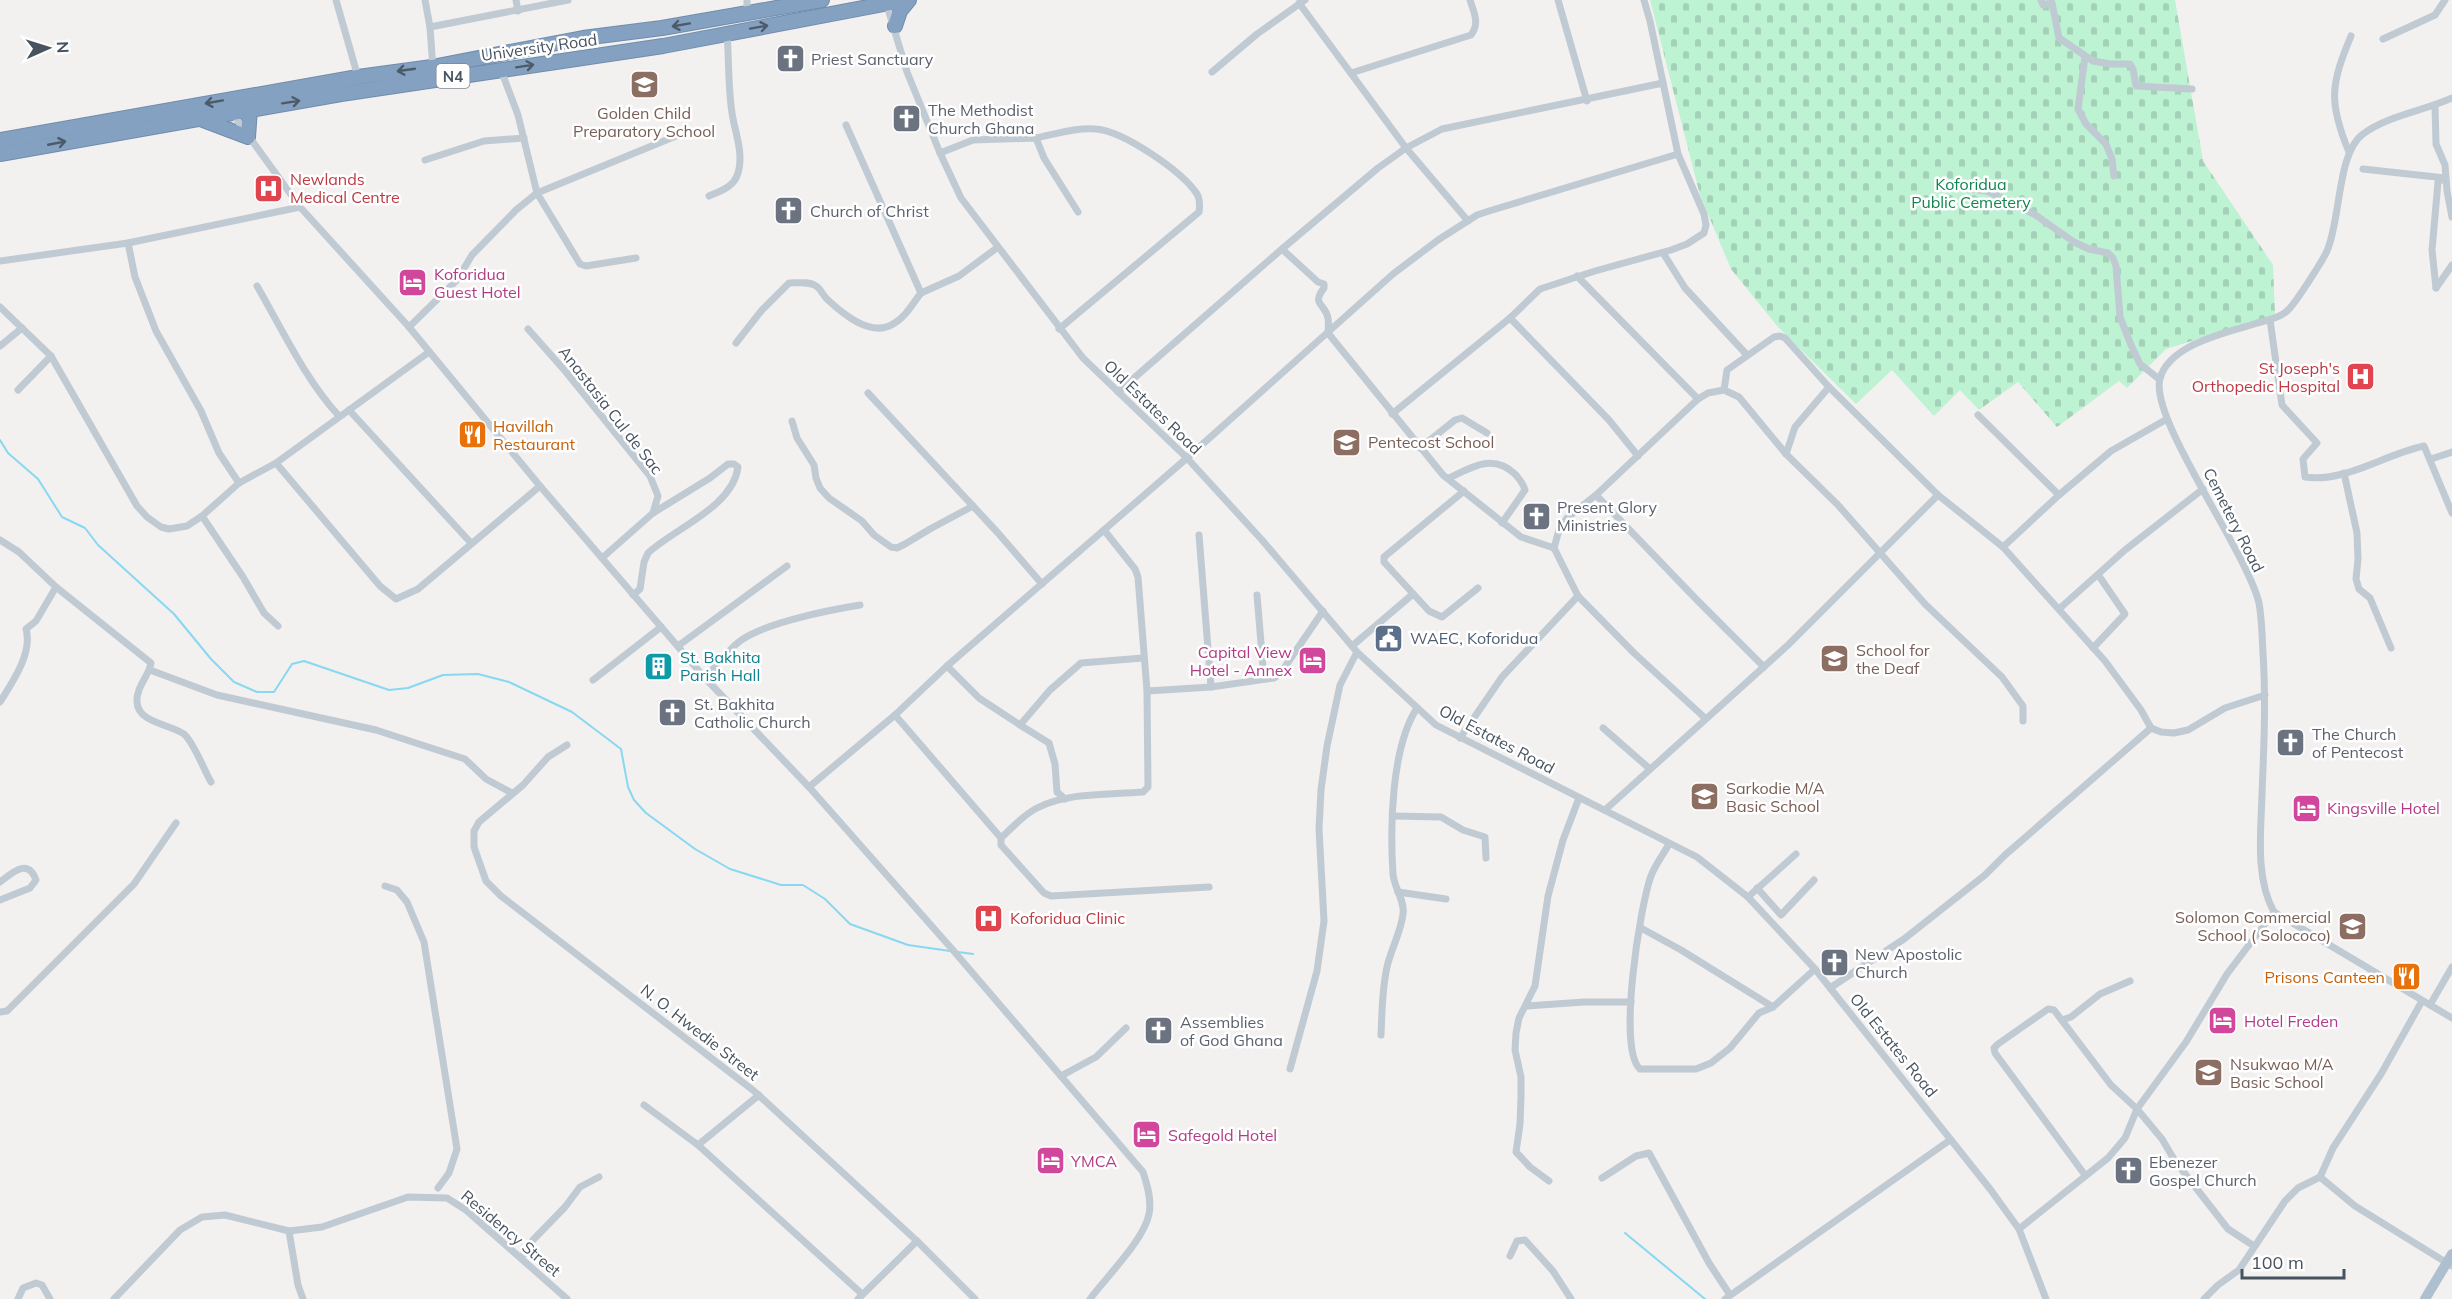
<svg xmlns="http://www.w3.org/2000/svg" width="2452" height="1299" font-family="Mulish,sans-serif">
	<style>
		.cemetery { fill: url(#cemetery-stones) }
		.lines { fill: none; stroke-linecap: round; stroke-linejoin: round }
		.stream { stroke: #87d8f1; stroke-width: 2 }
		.highway-casing { stroke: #708cad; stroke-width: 16 }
		.street { stroke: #c0cad3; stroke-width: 7 }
		.primary { stroke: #aebfd0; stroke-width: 10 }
		.highway { stroke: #85a1c1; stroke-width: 14 }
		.oneway { stroke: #4d5b69 }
		.labels { text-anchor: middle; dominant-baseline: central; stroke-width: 5; stroke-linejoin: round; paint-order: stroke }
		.shield { fill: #fff; stroke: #7e878f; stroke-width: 1.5 }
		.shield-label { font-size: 15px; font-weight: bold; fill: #47535f }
		.street-label { font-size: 16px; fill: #47535f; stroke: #fff }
		.worship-label { font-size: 16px; fill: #5b616d; stroke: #fff; text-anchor: start }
		.education-label { font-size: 16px; fill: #785e54; stroke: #fff; text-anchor: start }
		.health-label { font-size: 16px; fill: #be3a42; stroke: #fff; text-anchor: start }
		.park-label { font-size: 16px; fill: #12854f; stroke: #fff }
		.hotel-label { font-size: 16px; fill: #b23c85; stroke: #fff; text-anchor: start }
		.food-label { font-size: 16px; fill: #c56008; stroke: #fff; text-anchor: start }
		.service-label { font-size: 16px; fill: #4e5e75; stroke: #fff; text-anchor: start }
		.culture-label { font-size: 16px; fill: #0d838f; stroke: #fff; text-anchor: start }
	</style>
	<defs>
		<pattern id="cemetery-stones" width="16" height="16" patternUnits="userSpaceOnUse" patternTransform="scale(1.5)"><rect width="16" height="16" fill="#bdf2d3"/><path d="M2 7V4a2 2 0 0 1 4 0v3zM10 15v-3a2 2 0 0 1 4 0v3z" fill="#a4d1b8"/></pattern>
	</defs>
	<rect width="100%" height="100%" fill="#f3f0f0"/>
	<!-- cemetery -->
	<polygon class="cemetery" points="1650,0 2175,0 2203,161 2273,265 2275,315 2166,349 2127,388 2119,381 2057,427 2018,382 1979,410 1960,390 1934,416 1892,370 1856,404 1778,327 1731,269 1700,195"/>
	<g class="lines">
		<!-- stream -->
		<g class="stream">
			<polyline points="0,440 8,453 38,479 62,517 85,528 98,545 174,614 211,659 234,682 257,692 274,692 292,664 304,661 389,690 408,688 443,675 478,674 509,682 572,712 621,749 628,787 634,800 646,813 695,849 730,869 781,885 803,885 825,899 850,924 908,945 950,951"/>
			<polyline points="958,952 973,954"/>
			<polyline points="1625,1233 1705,1299"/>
		</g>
		<defs>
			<g id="highway">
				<polyline points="895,26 900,11 909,0"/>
				<polyline points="203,120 248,137 250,109"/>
				<polyline points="0,140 358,77 432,67 583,38 662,28 822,0"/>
				<polyline points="0,154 341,94 663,46 905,0"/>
			</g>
		</defs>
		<!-- highway casing -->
		<use href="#highway" class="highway-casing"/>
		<!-- street -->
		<g class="street">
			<polyline points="336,0 358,77"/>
			<polyline points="425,0 430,27 433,69"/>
			<polyline points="516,0 518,11"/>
			<polyline points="747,0 747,14"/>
			<polyline points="1558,0 1587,101"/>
			<polyline points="2041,0 2043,5 2052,3 2059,38 2093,61 2110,64 2130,64 2133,69 2136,86 2192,89"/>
			<polyline points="886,2 907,72 940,153 961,198 1083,358 1187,458 1262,540 1357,652 1436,725 1697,857 1748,897 1815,969 1990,1189 2019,1229 2046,1299"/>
			<polyline points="1299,3 1406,148 1468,221"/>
			<polyline points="430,27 568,0"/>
			<polyline points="2383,39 2435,15 2445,0"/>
			<polyline points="2085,57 2078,109 2086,124 2106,144 2112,159 2114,176"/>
			<polyline points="501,70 518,115 537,193 580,264 586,266 636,258"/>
			<polyline points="1212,72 1257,34 1305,0"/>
			<path d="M 1351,73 L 1471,35 C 1480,23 1474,13 1470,0"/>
			<path d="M 2452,98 C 2424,111 2389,115 2363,134 C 2337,153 2341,219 2327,251 C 2323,260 2295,304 2288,310 C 2279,319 2263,321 2251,325 C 2223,333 2168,346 2160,379 C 2149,418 2247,552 2259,603 C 2262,619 2262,636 2263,653 C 2266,700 2264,746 2262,794 C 2261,832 2255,878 2274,912 L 2452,1018"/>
			<polyline points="2435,106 2436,144 2445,165 2447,191 2452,217"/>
			<path d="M 232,113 L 300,207 L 409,327 L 540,486 L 705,678 L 809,787 L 952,949 L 1143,1172 C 1147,1184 1152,1200 1149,1214 C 1144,1240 1107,1276 1090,1299"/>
			<polyline points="846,125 921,293 959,276 998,247"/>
			<path d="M 1036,138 C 1056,134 1077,127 1096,129 C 1123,131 1182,171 1197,194 C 1200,199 1200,205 1199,212 L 1059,329"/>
			<path d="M 2349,152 C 2328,102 2331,84 2351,36"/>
			<polyline points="940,153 973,140 1036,138 1044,158 1078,212"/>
			<polyline points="425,160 484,141 524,138"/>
			<polyline points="2363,169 2445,178"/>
			<polyline points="1939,185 1987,191 2034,214 2074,242 2089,249 2108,253 2113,258 2116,266 2120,317 2131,345 2140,364 2159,379"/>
			<path d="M 709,196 C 721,191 734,187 738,173 C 744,153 735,133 732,113 C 728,87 729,59 727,33"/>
			<polyline points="128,243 135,277 156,331 201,411 219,453 239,483"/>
			<path d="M 1282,249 L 1318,282 L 1324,284 L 1324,288 C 1311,305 1325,303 1328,318 C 1329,322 1328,329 1328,333 L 1443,475 L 1521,537 L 1554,548"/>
			<polyline points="1663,253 1685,288 1747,355"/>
			<polyline points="0,261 128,243 300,207"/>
			<polyline points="1577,276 1698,399"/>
			<path d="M 257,286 C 282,329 305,379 339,416"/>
			<polyline points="2436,288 2432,250 2438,182 2445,178"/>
			<polyline points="2436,288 2452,265"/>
			<polyline points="0,307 51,356 137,506 147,517 161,527 169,529 187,526 202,516 239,483 276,463 429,352"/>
			<polyline points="1510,318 1609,420 1638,456"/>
			<path d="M 2270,320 L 2282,405 L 2317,443 L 2303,459 L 2305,477 C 2345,483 2385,454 2424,446 L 2452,513"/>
			<polyline points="409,327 457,280 472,255 516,210 537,193 676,136"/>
			<polyline points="528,329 566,372 650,476 658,496 653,513"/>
			<path d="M 736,343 L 762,310 L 789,283 C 797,283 809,281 816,286 C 821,289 823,296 828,300 C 843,314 871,338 893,324 C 905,318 913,303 921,293"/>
			<polyline points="0,346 22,328"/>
			<polyline points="18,390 51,356"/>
			<polyline points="1724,390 1727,370 1774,337 1780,336 1785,338 1829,387 1938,495 2003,547 2105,661 2141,710 2151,728 2161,732 2174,733 2188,730 2225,708 2265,695"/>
			<polyline points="1118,392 1282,249 1378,168 1406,148 1442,129 1663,83"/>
			<polyline points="868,393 998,533 1042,584"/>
			<polyline points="349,410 471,543"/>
			<polyline points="1392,414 1510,318 1540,289 1595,271 1671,250 1687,244 1704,233 1706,225 1704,214 1678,154 1650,21 1644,0"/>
			<polyline points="1978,415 2059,495"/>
			<polyline points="792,421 797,438 814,465 816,478 820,488 829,498 862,521 874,535 891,547 897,548 905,544 930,529 973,506"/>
			<polyline points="1420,448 1455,420 1462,418 1487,433"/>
			<polyline points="1786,454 1795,427 1829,387"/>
			<polyline points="2431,459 2452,452"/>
			<polyline points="276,463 380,586 396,599 418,589 540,486"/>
			<polyline points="2344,473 2357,533 2358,559 2356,579 2359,589 2370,598 2391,648"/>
			<path d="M 1449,478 C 1472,467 1493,453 1515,474 C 1520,480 1523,483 1525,490 L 1502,523"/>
			<polyline points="1464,491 1384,557 1384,562 1429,611 1442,617 1478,588"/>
			<polyline points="1596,495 1696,599 1764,667"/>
			<polyline points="202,516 243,577 264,613 278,626"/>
			<path d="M 1104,530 L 1135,569 L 1138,577 L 1147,691 L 1148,787 L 1143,792 C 1109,795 1068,792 1037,808 C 1023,815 1012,828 1001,838 L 1001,845 L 1044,893 L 1051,896 L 1209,887"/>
			<polyline points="1199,535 1211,687"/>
			<path d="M 0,540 L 19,552 L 56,587 L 151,663 C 149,676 136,687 137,702 C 138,723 170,724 184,734 C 193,741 204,770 211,782"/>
			<polyline points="2003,547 2059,495 2111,451 2167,419"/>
			<path d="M 602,558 L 653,513 L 710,478 L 728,464 L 734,464 L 738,467 C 733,507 675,528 648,553 L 644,562 L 640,589 L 633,595"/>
			<polyline points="1257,595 1264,679"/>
			<polyline points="2059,609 2125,550 2203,489"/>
			<polyline points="678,646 787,566"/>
			<polyline points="1352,646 1413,594"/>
			<polyline points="2093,648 2125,614 2099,576"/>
			<polyline points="947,666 979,698 1020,725"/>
			<polyline points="150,670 217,695 376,730 465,759 486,779 512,793"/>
			<path d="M 705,678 C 716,666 727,651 740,641 C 764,623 829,610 860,605"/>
			<polyline points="593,680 661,627"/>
			<polyline points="1147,691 1211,687 1274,678 1280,674 1323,611"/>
			<path d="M 0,702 C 12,683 33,653 26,629 L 36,621 L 56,587"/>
			<polyline points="895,715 1001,838"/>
			<polyline points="1705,718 1634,653 1578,596 1554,548 1559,530 1567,518 1596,495 1698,399 1708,393 1724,390 1739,397 1786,454 1838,505 1925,604 2002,677 2023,706 2023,721"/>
			<polyline points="1603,728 1650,769"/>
			<polyline points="1460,738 1502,677 1578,596"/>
			<polyline points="567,745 548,757 523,785 479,822 474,831 474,847 486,881 501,896 754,1091 917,1241 975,1299"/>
			<polyline points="809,787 895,715 947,666 1187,458 1393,274 1438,240 1477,215 1489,211 1678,154"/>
			<polyline points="1065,799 1057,792 1055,764 1049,743 1020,725 1050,690 1081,663 1143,658"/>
			<polyline points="1605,810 1788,645 1938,495"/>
			<polyline points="1394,816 1441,817 1463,830 1485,837 1486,858"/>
			<path d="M 1669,844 C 1663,855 1655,865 1651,876 C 1640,906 1617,1049 1640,1069 L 1696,1069 L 1711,1063 L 1730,1048 L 1759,1013 L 1773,1007 L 1815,969"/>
			<path d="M 0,882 C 13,872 28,858 36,880 L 30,888 L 0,900"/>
			<polyline points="385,886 397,890 407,902 424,942 457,1149 449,1173 438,1188"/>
			<polyline points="1757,888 1781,915 1814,880"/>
			<polyline points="1398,892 1446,899"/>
			<polyline points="1748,897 1796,854"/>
			<polyline points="1641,928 1681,950 1773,1007"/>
			<polyline points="1830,988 1904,939 1985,875 2005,855 2151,728"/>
			<polyline points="2430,1005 2452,967"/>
			<polyline points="1527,1006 1584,1002 1631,1002"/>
			<polyline points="0,1012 7,1011 134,884 176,823"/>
			<polyline points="2062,1020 2071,1017 2100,994 2130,981"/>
			<path d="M 1381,1035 C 1382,1013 1382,989 1387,967 C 1391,949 1401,932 1403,914 C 1405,900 1394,888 1393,874 C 1390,828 1391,748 1417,708"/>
			<polyline points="1290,1069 1317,971 1324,921 1319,829 1321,790 1327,746 1340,685 1357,652"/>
			<polyline points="1061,1076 1096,1057 1126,1028"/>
			<polyline points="644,1105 698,1145 862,1294"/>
			<polyline points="698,1145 759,1095"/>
			<polyline points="2085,1175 1995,1053 1994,1048 1998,1044 2048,1009 2054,1010 2111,1085 2137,1109 2162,1139 2175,1161 2228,1229 2254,1246"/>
			<polyline points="2320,1177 2355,1206 2452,1266"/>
			<polyline points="1602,1178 1636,1156 1649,1153 1709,1263 1730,1295"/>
			<polyline points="1549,1181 1530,1167 1516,1152 1520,1124 1521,1097 1521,1077 1515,1050 1516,1033 1519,1018 1535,986 1548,896 1563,840 1579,798"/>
			<polyline points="2019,1229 2108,1158 2125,1138 2137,1109 2186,1042 2227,974 2274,912"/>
			<polyline points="289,1231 298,1285 303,1299"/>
			<polyline points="1510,1256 1517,1241 1525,1240 1553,1271 1571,1299"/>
			<polyline points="521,1258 533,1240 565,1207 580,1187 599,1177"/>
			<polyline points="18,1299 23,1288 36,1283 42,1285 50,1299"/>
			<polyline points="114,1299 180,1230 202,1217 225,1215 289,1231 322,1227 408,1197 447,1198 466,1210 567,1299"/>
			<polyline points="858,1299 917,1241"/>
			<polyline points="1725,1299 1950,1140"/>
			<polyline points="2204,1299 2218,1285 2239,1270 2285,1201 2298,1188 2320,1177 2333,1148 2381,1074 2422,1001"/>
		</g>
		<!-- primary -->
		<polyline class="primary" points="2425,1299 2452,1254"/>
		<!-- highway -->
		<use href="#highway" class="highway"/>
	</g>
	<!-- one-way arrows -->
	<defs><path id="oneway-shaft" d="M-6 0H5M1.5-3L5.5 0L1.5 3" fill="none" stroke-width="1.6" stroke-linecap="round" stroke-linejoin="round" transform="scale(1.5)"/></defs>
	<g class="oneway">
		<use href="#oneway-shaft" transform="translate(681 25) rotate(170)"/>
		<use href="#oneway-shaft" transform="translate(759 27) rotate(-10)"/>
		<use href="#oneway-shaft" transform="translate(525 66) rotate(-9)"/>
		<use href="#oneway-shaft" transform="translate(406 70) rotate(172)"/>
		<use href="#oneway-shaft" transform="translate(214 102) rotate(170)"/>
		<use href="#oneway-shaft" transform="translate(291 102) rotate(-9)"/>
		<use href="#oneway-shaft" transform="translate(57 143) rotate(-11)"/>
	</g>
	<!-- icons -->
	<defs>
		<symbol id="church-square" viewBox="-11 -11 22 22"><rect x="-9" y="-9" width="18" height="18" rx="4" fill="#6b7280" stroke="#fff"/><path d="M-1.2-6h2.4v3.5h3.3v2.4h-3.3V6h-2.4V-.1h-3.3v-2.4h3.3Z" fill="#fff"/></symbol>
		<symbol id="school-square" viewBox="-11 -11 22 22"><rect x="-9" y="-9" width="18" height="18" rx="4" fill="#8d6e63" stroke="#fff"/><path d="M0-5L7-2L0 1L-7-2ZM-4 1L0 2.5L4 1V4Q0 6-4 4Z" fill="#fff"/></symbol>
		<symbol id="hospital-square" viewBox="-11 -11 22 22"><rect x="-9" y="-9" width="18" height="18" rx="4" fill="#e0444e" stroke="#fff"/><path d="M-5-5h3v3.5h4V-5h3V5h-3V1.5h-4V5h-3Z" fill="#fff"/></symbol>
		<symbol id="hotel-square" viewBox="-11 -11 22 22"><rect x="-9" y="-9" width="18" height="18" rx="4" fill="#d1479c" stroke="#fff"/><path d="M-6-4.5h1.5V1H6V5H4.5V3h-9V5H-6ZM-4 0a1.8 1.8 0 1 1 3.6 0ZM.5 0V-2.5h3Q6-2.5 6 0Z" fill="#fff"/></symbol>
		<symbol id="restaurant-square" viewBox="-11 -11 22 22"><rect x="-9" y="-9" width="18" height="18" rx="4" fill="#e8710a" stroke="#fff"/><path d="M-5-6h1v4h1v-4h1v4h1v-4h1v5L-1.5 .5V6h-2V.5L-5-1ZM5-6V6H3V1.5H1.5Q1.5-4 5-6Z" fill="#fff"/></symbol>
		<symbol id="civic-square" viewBox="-11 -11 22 22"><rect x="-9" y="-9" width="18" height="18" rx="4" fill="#5c6f8a" stroke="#fff"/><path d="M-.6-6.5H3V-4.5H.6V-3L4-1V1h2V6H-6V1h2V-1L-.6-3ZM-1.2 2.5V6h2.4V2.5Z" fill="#fff"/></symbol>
		<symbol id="building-square" viewBox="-11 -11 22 22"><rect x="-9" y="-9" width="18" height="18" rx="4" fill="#0f9aa8" stroke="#fff"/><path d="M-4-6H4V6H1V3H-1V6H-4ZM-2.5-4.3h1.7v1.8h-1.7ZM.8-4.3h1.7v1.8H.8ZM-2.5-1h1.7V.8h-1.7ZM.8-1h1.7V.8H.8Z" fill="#fff"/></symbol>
	</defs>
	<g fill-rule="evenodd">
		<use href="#church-square" x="774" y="42" width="33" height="33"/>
		<use href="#school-square" x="628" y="68" width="33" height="33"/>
		<use href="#church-square" x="890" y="102" width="33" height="33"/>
		<use href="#hospital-square" x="252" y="172" width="33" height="33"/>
		<use href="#church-square" x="772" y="194" width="33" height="33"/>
		<use href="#hotel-square" x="396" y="266" width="33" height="33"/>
		<use href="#hospital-square" x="2344" y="360" width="33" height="33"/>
		<use href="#restaurant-square" x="456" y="418" width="33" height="33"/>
		<use href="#school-square" x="1330" y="426" width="33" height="33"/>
		<use href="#church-square" x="1520" y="500" width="33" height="33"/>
		<use href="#civic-square" x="1372" y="622" width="33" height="33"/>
		<use href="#school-square" x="1818" y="642" width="33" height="33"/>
		<use href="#hotel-square" x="1296" y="644" width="33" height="33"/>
		<use href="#building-square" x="642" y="650" width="33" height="33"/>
		<use href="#church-square" x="656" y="696" width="33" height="33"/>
		<use href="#church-square" x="2274" y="726" width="33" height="33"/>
		<use href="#school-square" x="1688" y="780" width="33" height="33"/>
		<use href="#hotel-square" x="2290" y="792" width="33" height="33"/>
		<use href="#hospital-square" x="972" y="902" width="33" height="33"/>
		<use href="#school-square" x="2336" y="910" width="33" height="33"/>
		<use href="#church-square" x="1818" y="946" width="33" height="33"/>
		<use href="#restaurant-square" x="2390" y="960" width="33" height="33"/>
		<use href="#hotel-square" x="2206" y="1004" width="33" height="33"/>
		<use href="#church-square" x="1142" y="1014" width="33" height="33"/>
		<use href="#school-square" x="2192" y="1056" width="33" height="33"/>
		<use href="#hotel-square" x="1130" y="1118" width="33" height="33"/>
		<use href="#hotel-square" x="1034" y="1144" width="33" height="33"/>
		<use href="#church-square" x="2112" y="1154" width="33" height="33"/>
	</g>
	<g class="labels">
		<!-- shield labels -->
		<rect class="shield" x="436.5" y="64" width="33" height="24" rx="4.5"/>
		<g class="shield-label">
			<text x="453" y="76">N4</text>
		</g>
		<!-- street labels -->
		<g class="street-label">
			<text transform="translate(539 47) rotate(-8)">University Road</text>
			<text transform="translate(1153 407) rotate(44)">Old Estates Road</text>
			<text transform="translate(611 410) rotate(52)">Anastasia Cul de Sac</text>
			<text transform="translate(2234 520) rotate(63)">Cemetery Road</text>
			<text transform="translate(1497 739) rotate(28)">Old Estates Road</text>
			<text transform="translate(700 1032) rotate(38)">N. O. Hwedie Street</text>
			<text transform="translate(1894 1045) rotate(51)">Old Estates Road</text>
			<text transform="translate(511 1233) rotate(40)">Residency Street</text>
		</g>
		<!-- worship labels -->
		<g class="worship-label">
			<text x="811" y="59">Priest Sanctuary</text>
			<text x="928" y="110">The Methodist<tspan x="928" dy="18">Church Ghana</tspan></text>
			<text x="810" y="211">Church of Christ</text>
			<text x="1557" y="507">Present Glory<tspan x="1557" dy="18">Ministries</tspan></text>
			<text x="694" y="704">St. Bakhita<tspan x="694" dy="18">Catholic Church</tspan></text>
			<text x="2312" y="734">The Church<tspan x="2312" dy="18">of Pentecost</tspan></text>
			<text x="1855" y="954">New Apostolic<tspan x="1855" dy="18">Church</tspan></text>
			<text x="1180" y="1022">Assemblies<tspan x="1180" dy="18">of God Ghana</tspan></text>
			<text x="2149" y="1162">Ebenezer<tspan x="2149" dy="18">Gospel Church</tspan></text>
		</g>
		<!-- education labels -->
		<g class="education-label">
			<text x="644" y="113" text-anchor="middle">Golden Child<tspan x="644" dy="18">Preparatory School</tspan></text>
			<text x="1368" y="442">Pentecost School</text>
			<text x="1856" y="650">School for<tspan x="1856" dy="18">the Deaf</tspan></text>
			<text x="1726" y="788">Sarkodie M/A<tspan x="1726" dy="18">Basic School</tspan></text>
			<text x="2331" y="917" text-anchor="end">Solomon Commercial<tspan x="2331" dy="18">School ( Solococo)</tspan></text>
			<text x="2230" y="1064">Nsukwao M/A<tspan x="2230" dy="18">Basic School</tspan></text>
		</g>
		<!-- health labels -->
		<g class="health-label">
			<text x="290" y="179">Newlands<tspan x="290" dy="18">Medical Centre</tspan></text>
			<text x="2340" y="368" text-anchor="end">St Joseph's<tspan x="2340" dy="18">Orthopedic Hospital</tspan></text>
			<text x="1010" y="918">Koforidua Clinic</text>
		</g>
		<!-- park labels -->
		<g class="park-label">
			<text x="1971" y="184">Koforidua<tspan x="1971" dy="18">Public Cemetery</tspan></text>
		</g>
		<!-- hotel labels -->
		<g class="hotel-label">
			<text x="434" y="274">Koforidua<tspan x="434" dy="18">Guest Hotel</tspan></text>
			<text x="1292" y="652" text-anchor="end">Capital View<tspan x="1292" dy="18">Hotel - Annex</tspan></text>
			<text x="2327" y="808">Kingsville Hotel</text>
			<text x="2244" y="1021">Hotel Freden</text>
			<text x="1168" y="1135">Safegold Hotel</text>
			<text x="1071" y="1161">YMCA</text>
		</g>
		<!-- food labels -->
		<g class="food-label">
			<text x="493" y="426">Havillah<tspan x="493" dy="18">Restaurant</tspan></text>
			<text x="2385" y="977" text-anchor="end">Prisons Canteen</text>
		</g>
		<!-- service labels -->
		<g class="service-label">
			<text x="1410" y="638">WAEC, Koforidua</text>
		</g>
		<!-- culture labels -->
		<g class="culture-label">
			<text x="680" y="657">St. Bakhita<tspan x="680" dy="18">Parish Hall</tspan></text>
		</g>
	</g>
	<!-- north arrow -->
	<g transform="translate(48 48) rotate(87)" stroke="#ffffff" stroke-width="4.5" paint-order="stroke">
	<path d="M0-4.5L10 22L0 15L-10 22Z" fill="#47535f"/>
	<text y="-9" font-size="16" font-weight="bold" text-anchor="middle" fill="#47535f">N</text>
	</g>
	<!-- scale -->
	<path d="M2242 1269v9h102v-9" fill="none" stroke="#47535f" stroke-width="3"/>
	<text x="2251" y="1269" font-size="18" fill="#47535f" stroke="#ffffff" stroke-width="4.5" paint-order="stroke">100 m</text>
</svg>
